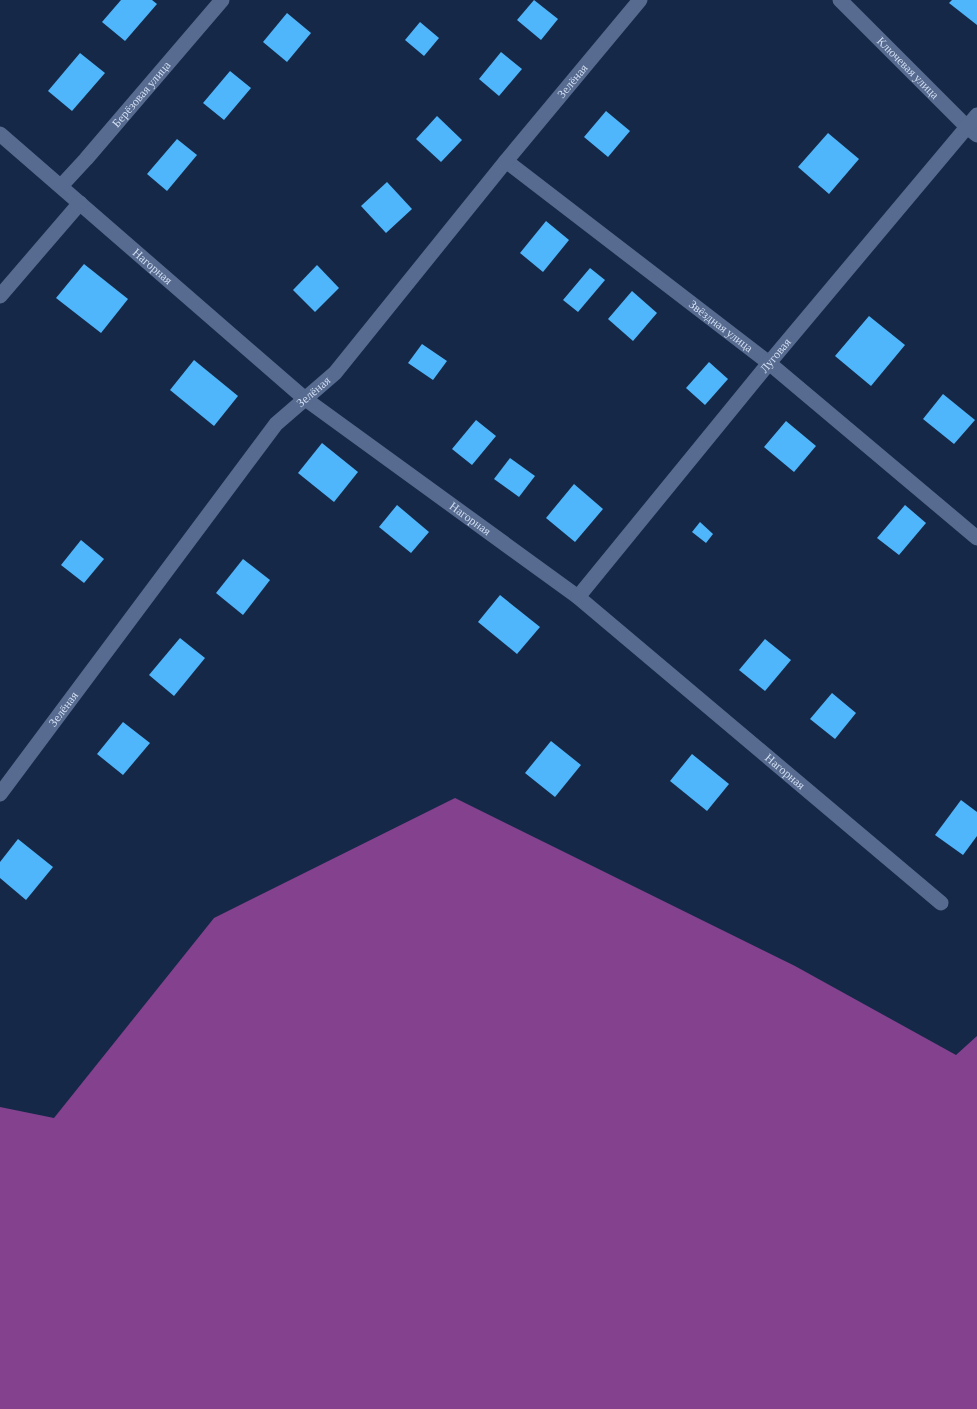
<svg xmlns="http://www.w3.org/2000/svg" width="977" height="1409" font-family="'Crimson Pro',serif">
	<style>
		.forest { fill: #83418e }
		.building { fill: #4fb6fb }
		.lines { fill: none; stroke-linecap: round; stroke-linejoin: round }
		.minor { stroke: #566b8f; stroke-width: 15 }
		.labels { text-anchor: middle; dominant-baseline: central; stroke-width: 5; stroke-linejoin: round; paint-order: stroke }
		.street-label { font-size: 12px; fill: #d0dcf1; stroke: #09111f }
	</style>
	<rect width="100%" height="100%" fill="#162847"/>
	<!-- forest -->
	<polygon class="forest" points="455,798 795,966 956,1055 977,1036 977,1409 0,1409 0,1107 54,1118 214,918"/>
	<!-- building -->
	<g class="building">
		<polygon points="121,0 152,0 157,4 125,41 102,22"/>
		<polygon points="534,0 558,19 541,40 517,20"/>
		<polygon points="952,0 977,0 977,25 949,3"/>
		<polygon points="287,13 311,33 287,62 263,42"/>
		<polygon points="420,22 439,38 424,56 405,40"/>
		<polygon points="501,52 522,69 499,96 479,79"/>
		<polygon points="80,53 105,73 72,111 48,91"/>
		<polygon points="230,71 251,88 224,120 203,103"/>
		<polygon points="606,111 630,131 608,157 584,137"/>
		<polygon points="437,116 462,140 441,162 416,139"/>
		<polygon points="828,133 859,159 829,194 798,167"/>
		<polygon points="177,139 197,155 167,191 147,174"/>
		<polygon points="387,182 412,209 386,233 361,206"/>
		<polygon points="546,221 569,240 543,272 520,253"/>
		<polygon points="84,264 128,299 101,333 56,298"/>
		<polygon points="317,265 339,288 315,312 293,290"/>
		<polygon points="590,268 605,280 578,312 563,300"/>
		<polygon points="632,291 657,313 633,341 608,319"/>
		<polygon points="869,316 905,345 871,386 835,356"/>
		<polygon points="422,344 447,361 433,380 408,363"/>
		<polygon points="194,360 238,396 214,426 170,390"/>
		<polygon points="709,362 728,379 705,405 686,388"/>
		<polygon points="943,394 975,420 954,444 923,419"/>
		<polygon points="476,420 496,436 472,465 452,449"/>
		<polygon points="786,421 816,446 794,472 764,447"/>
		<polygon points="322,443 358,472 334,502 298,473"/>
		<polygon points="510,458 535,476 519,497 494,479"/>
		<polygon points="574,484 603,509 575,542 546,518"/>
		<polygon points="397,505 429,532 411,553 379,527"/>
		<polygon points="905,505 926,523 899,555 877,538"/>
		<polygon points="700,522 713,534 706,543 692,532"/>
		<polygon points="81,540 104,559 84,583 61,565"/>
		<polygon points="243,559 270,580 243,615 216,593"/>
		<polygon points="500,595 540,627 517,654 478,622"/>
		<polygon points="180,638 205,658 174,696 149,675"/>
		<polygon points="765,639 791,660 765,691 739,670"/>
		<polygon points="832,693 856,713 835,739 810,719"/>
		<polygon points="123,722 150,743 123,775 97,754"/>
		<polygon points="551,741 581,765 555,797 525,773"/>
		<polygon points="692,754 729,784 707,811 670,781"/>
		<polygon points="961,800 977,812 977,836 963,855 935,835"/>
		<polygon points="18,839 53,867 26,900 0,878 0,862"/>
	</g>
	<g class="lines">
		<!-- minor -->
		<g class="minor">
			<path id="s1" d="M 840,0 L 967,127 L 977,135"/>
			<path id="s2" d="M 0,134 L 304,398 L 578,597 L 941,903"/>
			<path id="s3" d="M 506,161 L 769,363 L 977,538"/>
			<path id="s4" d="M 61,186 L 86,159 L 222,0"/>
			<polyline points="0,296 80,203"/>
			<path id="s5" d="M 578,597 L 769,363 L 977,115"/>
			<path id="s6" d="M 0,794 L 276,424 L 335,373 L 506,161 L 640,0"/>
		</g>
	</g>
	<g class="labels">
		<!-- street labels -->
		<g class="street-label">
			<text stroke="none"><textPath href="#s1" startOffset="96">Ключевая улица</textPath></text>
			<text stroke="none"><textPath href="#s6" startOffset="916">Зелёная</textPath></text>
			<text stroke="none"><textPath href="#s4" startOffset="122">Берёзовая улица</textPath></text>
			<text stroke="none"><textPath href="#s2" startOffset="202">Нагорная</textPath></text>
			<text stroke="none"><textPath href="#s3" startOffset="271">Звёздная улица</textPath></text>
			<text stroke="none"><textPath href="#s5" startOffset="312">Луговая</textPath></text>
			<text stroke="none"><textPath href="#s6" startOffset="511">Зелёная</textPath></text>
			<text stroke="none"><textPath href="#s2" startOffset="608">Нагорная</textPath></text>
			<text stroke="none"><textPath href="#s6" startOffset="106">Зелёная</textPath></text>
			<text stroke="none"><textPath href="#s2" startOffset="1012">Нагорная</textPath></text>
		</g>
	</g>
</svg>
